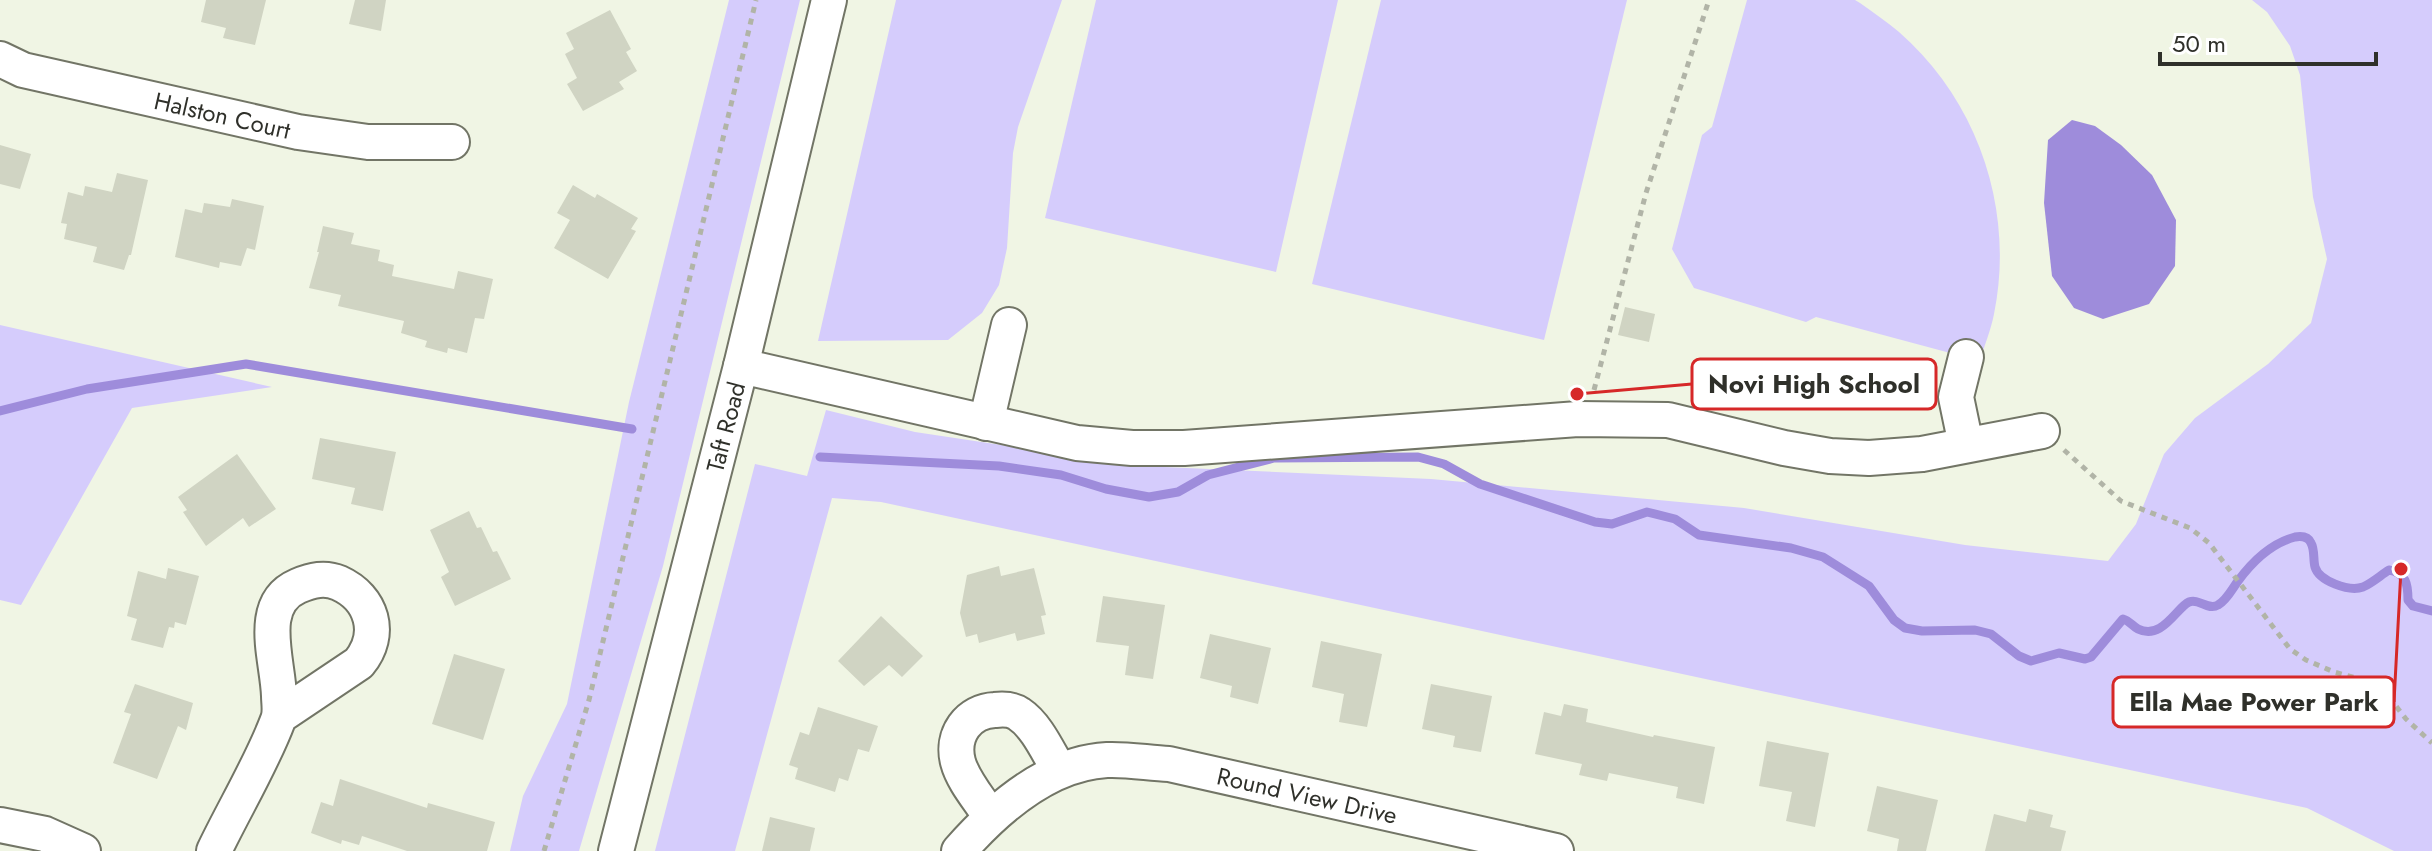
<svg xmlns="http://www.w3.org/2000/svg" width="2432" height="851" font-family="Jost,sans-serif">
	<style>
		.green { fill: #d5ccfc }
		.water { fill: #9e8cdb }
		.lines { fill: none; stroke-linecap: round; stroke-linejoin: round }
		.stream { stroke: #9e8cdb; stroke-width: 9 }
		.building { fill: #d0d4c3 }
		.minor-casing { stroke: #727566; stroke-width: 38 }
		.path { stroke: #b1b4a7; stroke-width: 5; stroke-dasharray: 6 6; stroke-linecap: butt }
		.minor { stroke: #fff; stroke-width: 34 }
		.labels { text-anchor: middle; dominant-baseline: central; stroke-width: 8; stroke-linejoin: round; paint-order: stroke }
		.street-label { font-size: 24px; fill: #2f302a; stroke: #fff }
		.leader { fill: none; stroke: #d62828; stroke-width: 3 }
		.callout-dot { fill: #d62828; stroke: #fff; stroke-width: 3 }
		.callout { fill: #fff; stroke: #d62828; stroke-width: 3 }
		.callout-label { font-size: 26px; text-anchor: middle; font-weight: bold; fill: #2f302a }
	</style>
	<rect width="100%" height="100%" fill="#f0f5e4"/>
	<!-- green -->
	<g class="green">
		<polygon points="729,0 800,0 663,566 579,851 510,851 523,796 567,704 629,402"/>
		<polygon points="896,0 1062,0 1018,127 1013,153 1007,248 999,285 982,313 948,340 818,341"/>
		<polygon points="1096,0 1338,0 1276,272 1045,218"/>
		<polygon points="1381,0 1627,0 1544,340 1312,284"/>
		<path d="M 1747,0 L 1855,0 L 1860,3 C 1873,12 1887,22 1899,32 C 1979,102 2015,211 1994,314 C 1991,330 1984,346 1980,361 L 1816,317 L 1806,322 L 1694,288 L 1672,249 L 1702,135 L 1712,127 Z"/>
		<polygon points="2252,0 2432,0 2432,851 2394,851 2307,808 881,502 832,498 735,851 655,851 755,464 807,476 826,410 915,432 1141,466 1431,479 1744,508 1965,545 2108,561 2136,524 2164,454 2195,418 2268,364 2311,323 2327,259 2313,197 2300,75 2290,46 2267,12"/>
		<polygon points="0,325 272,387 132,408 21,605 0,600"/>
	</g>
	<!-- water -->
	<polygon class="water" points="2072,120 2095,126 2121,145 2152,175 2176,220 2175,266 2149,304 2103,319 2074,308 2052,276 2044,203 2048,140"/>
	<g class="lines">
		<!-- stream -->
		<g class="stream">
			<polyline points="0,411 87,389 246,364 632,429"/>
			<path d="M 820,457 L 999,466 L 1061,475 L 1106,489 L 1149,497 L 1178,492 L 1208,475 L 1274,458 L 1418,457 L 1444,464 L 1480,484 L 1595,522 L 1612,524 L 1647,512 L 1675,519 L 1699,535 L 1791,548 L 1823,557 L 1869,586 L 1894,620 L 1905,628 L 1922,631 L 1975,630 L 1991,634 L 2019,656 L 2031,661 L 2059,653 L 2085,659 L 2091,657 L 2123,619 C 2130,621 2132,626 2138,629 C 2162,641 2177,607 2189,602 C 2199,598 2208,611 2218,605 C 2227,600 2232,589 2238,581 C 2252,562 2272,543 2295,537 C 2301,536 2308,536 2311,543 C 2315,550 2313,560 2315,567 C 2319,581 2349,592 2363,587 C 2372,583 2381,575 2389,570 C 2406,573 2408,584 2408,600 L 2413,606 L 2432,611"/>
		</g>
	</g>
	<!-- building -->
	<g class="building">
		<polygon points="206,0 266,0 255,45 223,38 226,28 201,22"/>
		<polygon points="355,0 386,0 381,31 349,24"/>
		<polygon points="610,10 631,49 626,52 637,71 619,82 624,89 583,111 567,84 577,78 565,54 574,49 566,33"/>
		<polygon points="0,145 31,154 20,189 0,184"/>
		<polygon points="117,173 148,180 131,255 129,255 124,270 93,262 97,247 64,239 67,224 61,223 68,192 83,196 85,186 112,192"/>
		<polygon points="573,185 595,198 597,194 638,218 631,229 636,231 608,279 554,248 570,220 557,213"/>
		<polygon points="232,199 264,206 255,250 247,248 241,266 220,262 219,268 175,257 185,209 202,213 204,203 230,207"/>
		<polygon points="323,226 354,233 351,244 380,250 378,261 394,265 392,276 454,289 458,271 493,279 484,319 475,318 467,353 448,348 447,353 425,347 427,341 401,333 404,321 338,306 341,295 309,288 319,252 317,252"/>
		<polygon points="1625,307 1655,314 1649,342 1618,335"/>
		<polygon points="320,438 396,452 383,511 351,504 355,488 312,479"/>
		<polygon points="237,454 276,509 249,527 243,518 206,546 183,512 187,510 178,497"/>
		<polygon points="469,511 477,528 481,527 493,552 497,551 511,579 455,606 441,577 449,572 430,530"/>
		<polygon points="999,566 1001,576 1034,568 1046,615 1041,616 1045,634 1017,641 1015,633 979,643 977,634 966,637 960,613 967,575"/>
		<polygon points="168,568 199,576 186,625 175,622 174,628 169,627 163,648 131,640 137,619 127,616 138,571 166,579"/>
		<polygon points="1103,596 1165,605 1153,679 1125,675 1129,646 1096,642"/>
		<polygon points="881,616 923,656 902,677 889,665 864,686 838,661"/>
		<polygon points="1210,634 1271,648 1258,704 1230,697 1232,686 1200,678"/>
		<polygon points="1321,641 1382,654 1367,727 1339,722 1344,694 1312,687"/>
		<polygon points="454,654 505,669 483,740 432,724"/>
		<polygon points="135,684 193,703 186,730 178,726 157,779 113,763 131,714 124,712"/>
		<polygon points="1431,684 1492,696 1481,752 1453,747 1455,736 1422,729"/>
		<polygon points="1564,704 1588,709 1586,722 1653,737 1654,735 1715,747 1704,804 1676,798 1678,787 1609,773 1607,781 1579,775 1582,764 1535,754 1544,712 1561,716"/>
		<polygon points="818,707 878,726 869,752 858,749 848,781 839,778 835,792 795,779 798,768 789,765 800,732 809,735"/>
		<polygon points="1767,741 1829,753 1815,827 1786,821 1792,792 1759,786"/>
		<polygon points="340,779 427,808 428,803 495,822 487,851 407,851 362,836 359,845 342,840 341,844 311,833 321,802 333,806"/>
		<polygon points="1877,786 1938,800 1926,851 1897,851 1899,839 1867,831"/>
		<polygon points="2029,809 2053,815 2050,827 2066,831 2061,851 1985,851 1994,814 2026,822"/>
		<polygon points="770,817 815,828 810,851 762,851"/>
	</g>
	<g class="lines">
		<defs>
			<g id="minor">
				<path id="s1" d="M 0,59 L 23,70 L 298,132 L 368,142 L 452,142"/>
				<polyline points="1966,357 1956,397 1966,445"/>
				<polyline points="741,366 1077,443 1132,448 1184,448 1578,419 1668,420 1784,448 1830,456 1869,458 1922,454 2042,431"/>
				<polyline points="986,423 1009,325"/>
				<path d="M 990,816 C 980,800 963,781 958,762 C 951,735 968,711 995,710 C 1004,709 1012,709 1019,714 C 1037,726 1048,752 1059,770"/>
				<polyline points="0,825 45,834 83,851"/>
				<path d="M 214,851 C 234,809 262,763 278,720 C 281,712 279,703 279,696 C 278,660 256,604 298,586 C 312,580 325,577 339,583 C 372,598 383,634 359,663 L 280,716"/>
				<path id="s2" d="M 616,851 L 741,366 L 829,0"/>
				<path id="s3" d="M 959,851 C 996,809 1048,763 1107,760 C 1127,759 1148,763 1169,764 L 1556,851"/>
			</g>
		</defs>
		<!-- minor casing -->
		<use href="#minor" class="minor-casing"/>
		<!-- path -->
		<g class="path">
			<polyline points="1594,390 1646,193 1709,0"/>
			<polyline points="2064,450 2121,501 2190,528 2209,543 2290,649 2306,660 2334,672 2371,682 2385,692 2406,719 2432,743"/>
			<polyline points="544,851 589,700 756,0"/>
		</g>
		<!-- minor -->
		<use href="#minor" class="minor"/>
	</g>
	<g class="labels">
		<!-- street labels -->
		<g class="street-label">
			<text stroke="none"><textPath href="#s1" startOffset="230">Halston Court</textPath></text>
			<text stroke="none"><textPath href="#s2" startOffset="438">Taft Road</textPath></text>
			<text stroke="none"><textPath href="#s3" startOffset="382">Round View Drive</textPath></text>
		</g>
	</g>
	<!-- callouts -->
	<path class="leader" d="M1577 394L1692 384M2401 569L2394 702"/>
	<g class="callout-dot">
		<circle cx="1577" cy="394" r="8"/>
		<circle cx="2401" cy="569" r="8"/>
	</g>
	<g class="callout">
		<rect x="1692" y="359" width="244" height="50" rx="8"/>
		<rect x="2113" y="677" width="281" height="50" rx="8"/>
	</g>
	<g class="callout-label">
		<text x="1814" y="393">Novi High School</text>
		<text x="2254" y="711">Ella Mae Power Park</text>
	</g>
	<!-- scale -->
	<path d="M2160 52v12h216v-12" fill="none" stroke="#2f302a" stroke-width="4"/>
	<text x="2172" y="52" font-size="24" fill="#2f302a" stroke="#ffffff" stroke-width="6" paint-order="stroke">50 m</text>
</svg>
